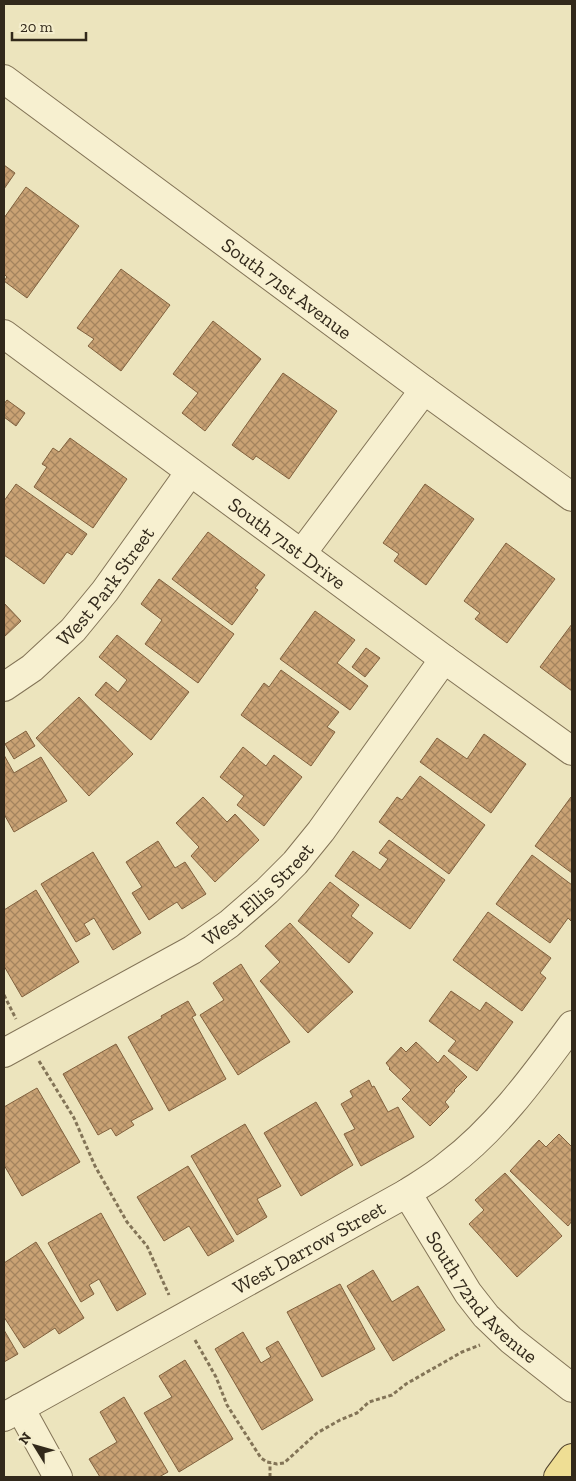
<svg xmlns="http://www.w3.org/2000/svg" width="576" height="1481" font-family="'Zilla Slab',serif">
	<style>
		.building { fill: url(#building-cross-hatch); stroke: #81613e }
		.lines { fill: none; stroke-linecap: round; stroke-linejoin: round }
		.minor-casing { stroke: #837457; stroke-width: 30 }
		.major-casing { stroke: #50412c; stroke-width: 30 }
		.path { stroke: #837457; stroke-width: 3; stroke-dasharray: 4 2.5; stroke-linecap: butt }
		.minor { stroke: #f7f0d0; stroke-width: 28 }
		.major { stroke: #efde94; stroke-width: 28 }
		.labels { text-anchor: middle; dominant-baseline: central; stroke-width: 4; stroke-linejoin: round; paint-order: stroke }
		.street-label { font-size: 20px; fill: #32291b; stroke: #f4edcc }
	</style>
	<defs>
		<pattern id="building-cross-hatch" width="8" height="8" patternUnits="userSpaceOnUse" patternTransform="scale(1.25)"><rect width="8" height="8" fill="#c9a274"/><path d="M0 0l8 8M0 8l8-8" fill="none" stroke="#a4845e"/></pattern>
	</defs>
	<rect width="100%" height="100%" fill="#ece4bd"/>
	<!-- building -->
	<g class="building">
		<polygon points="4,165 15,173 4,189"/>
		<polygon points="26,187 79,226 27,298 4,281 7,277 4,274 4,218"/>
		<polygon points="121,269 170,305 121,371 88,346 94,339 77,328"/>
		<polygon points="213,321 261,359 205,431 182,413 198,393 173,374"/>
		<polygon points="283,373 337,411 289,479 256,456 253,460 232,445"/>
		<polygon points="7,400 25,413 16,426 4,417 4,404"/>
		<polygon points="70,438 127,479 93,528 34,487 47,467 42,464 53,448 59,452"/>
		<polygon points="16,484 87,534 72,555 67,552 44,584 4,555 4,501"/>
		<polygon points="425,484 474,519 426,585 394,561 399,554 383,543"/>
		<polygon points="208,532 265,575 255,588 258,590 232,625 172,579"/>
		<polygon points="506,543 555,579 507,643 475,619 480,613 464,601"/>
		<polygon points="159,579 234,634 198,683 145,644 162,620 141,604"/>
		<polygon points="4,603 21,621 4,637"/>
		<polygon points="315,611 355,640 337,663 368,686 350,710 280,659"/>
		<polygon points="572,624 572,691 540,667"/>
		<polygon points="117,635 189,692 151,740 95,695 106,682 118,692 127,680 99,657"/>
		<polygon points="366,648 380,658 365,677 352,667"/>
		<polygon points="281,670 339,712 327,727 335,732 311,766 241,715 264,683 269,687"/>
		<polygon points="79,697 133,754 89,796 36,738"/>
		<polygon points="26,731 35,746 14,759 5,744"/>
		<polygon points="484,734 526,764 491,813 420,762 437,738 467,759"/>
		<polygon points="243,747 266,766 274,755 302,777 264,826 237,805 244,796 220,777"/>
		<polygon points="4,755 14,773 41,757 67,801 14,832 4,814"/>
		<polygon points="420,776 485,825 449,874 379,822 397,797 402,800"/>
		<polygon points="203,797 227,822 235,814 259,840 215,882 191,856 199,847 176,823"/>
		<polygon points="571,797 572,798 572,873 535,846"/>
		<polygon points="389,840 445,880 410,929 335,876 353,851 380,870 388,859 379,853"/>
		<polygon points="158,841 175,868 185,862 206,894 182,909 177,902 149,920 132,893 142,887 126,862"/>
		<polygon points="93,852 141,933 113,950 94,918 84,924 90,934 76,942 41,884"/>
		<polygon points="532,855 572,885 572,922 568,918 550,943 496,904"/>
		<polygon points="330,882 359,905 351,916 373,933 349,963 298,921"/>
		<polygon points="36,890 79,962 22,997 4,966 4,910"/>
		<polygon points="488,912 551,958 540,973 546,978 522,1011 453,960"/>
		<polygon points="290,923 353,992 308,1033 260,981 280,962 265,946"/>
		<polygon points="241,964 290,1042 238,1075 200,1015 224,1000 213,983"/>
		<polygon points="451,991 480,1011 486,1002 513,1022 477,1071 448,1051 456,1041 429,1021"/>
		<polygon points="188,1001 196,1015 192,1017 226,1079 169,1111 128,1037 162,1018 161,1016"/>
		<polygon points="416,1042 438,1063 444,1055 467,1077 454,1090 455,1091 445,1102 449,1107 430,1126 402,1099 411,1090 389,1069 390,1068 386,1063 401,1047 406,1052"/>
		<polygon points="116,1044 153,1109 131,1121 134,1125 116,1136 111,1128 98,1135 63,1074"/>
		<polygon points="369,1080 372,1087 374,1086 388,1112 398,1107 414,1137 361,1166 344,1134 355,1129 341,1104 353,1097 350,1091"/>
		<polygon points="37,1088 80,1162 22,1196 4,1165 4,1107"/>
		<polygon points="316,1102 353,1165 301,1196 264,1133"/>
		<polygon points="245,1124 281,1186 257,1199 267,1217 237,1235 191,1156"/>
		<polygon points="559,1134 572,1147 572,1221 568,1226 510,1171 539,1140 546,1147"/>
		<polygon points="188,1166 234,1241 208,1256 189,1226 164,1241 137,1197"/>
		<polygon points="505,1173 562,1236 517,1277 469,1224 484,1210 475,1200"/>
		<polygon points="101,1213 146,1294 117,1311 99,1279 89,1285 94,1294 81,1302 48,1243"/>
		<polygon points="36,1242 84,1318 59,1334 55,1328 24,1348 4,1317 4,1263"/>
		<polygon points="373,1270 392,1302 418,1286 445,1330 393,1361 347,1286"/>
		<polygon points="340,1284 375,1349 322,1377 287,1312"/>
		<polygon points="4,1330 18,1354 4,1362"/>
		<polygon points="243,1332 261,1363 271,1357 266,1348 278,1341 313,1400 262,1430 215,1349"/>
		<polygon points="185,1360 233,1439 179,1472 144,1413 172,1397 159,1376"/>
		<polygon points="124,1397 168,1472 159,1477 100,1477 89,1459 117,1442 100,1412"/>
	</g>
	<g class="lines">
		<defs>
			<g id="minor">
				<path id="s1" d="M 4,79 L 424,390 L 572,497"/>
				<path id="s2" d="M 4,334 L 444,659 L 572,751"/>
				<polyline points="302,553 424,390"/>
				<path id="s3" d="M 4,687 L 32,668 L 73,630 L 105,591 L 190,472"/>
				<path id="s4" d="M 4,1053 L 192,950 L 229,924 L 267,891 L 295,863 L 321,831 L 444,659"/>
				<path id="s5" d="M 407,1193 L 468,1293 L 486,1316 L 511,1340 L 572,1388"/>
				<polyline points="20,1408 58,1477"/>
				<path id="s6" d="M 4,1417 L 407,1193 C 421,1184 435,1176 448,1165 C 498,1127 535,1075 572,1025"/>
			</g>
			<polyline id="major" points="558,1477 572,1458"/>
		</defs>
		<!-- minor casing -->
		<use href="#minor" class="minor-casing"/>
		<!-- major casing -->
		<use href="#major" class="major-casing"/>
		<!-- path -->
		<g class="path">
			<polyline points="4,995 16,1019"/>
			<polyline points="39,1061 74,1118 95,1166 127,1222 147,1246 169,1295"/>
			<polyline points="195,1340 216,1377 227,1405 250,1441 261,1458 267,1462 277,1464 284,1463 317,1433 340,1420 357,1413 369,1402 392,1395 406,1384 462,1352 480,1345"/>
			<polyline points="270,1477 270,1463"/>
		</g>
		<!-- minor -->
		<use href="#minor" class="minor"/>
		<!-- major -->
		<use href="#major" class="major"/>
	</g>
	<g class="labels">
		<!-- street labels -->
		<g class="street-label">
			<text stroke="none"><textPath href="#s1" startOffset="352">South 71st Avenue</textPath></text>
			<text stroke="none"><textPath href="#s2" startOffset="352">South 71st Drive</textPath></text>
			<text stroke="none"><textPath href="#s3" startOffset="144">West Park Street</textPath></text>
			<text stroke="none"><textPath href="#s4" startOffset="301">West Ellis Street</textPath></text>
			<text stroke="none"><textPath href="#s6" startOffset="349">West Darrow Street</textPath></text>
			<text stroke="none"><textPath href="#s5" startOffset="129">South 72nd Avenue</textPath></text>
		</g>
	</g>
	<!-- border -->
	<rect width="576" height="1481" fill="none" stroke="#32291b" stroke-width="10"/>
	<!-- north arrow -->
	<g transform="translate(35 1446) rotate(307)" stroke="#f4edcc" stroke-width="4" paint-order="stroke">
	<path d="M0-4L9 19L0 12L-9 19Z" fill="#32291b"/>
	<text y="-8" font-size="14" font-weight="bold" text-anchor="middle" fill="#32291b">N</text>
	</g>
	<!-- scale -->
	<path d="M12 32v8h74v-8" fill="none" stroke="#32291b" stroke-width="2.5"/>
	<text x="20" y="32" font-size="15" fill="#32291b" stroke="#f4edcc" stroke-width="4" paint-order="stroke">20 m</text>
</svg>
